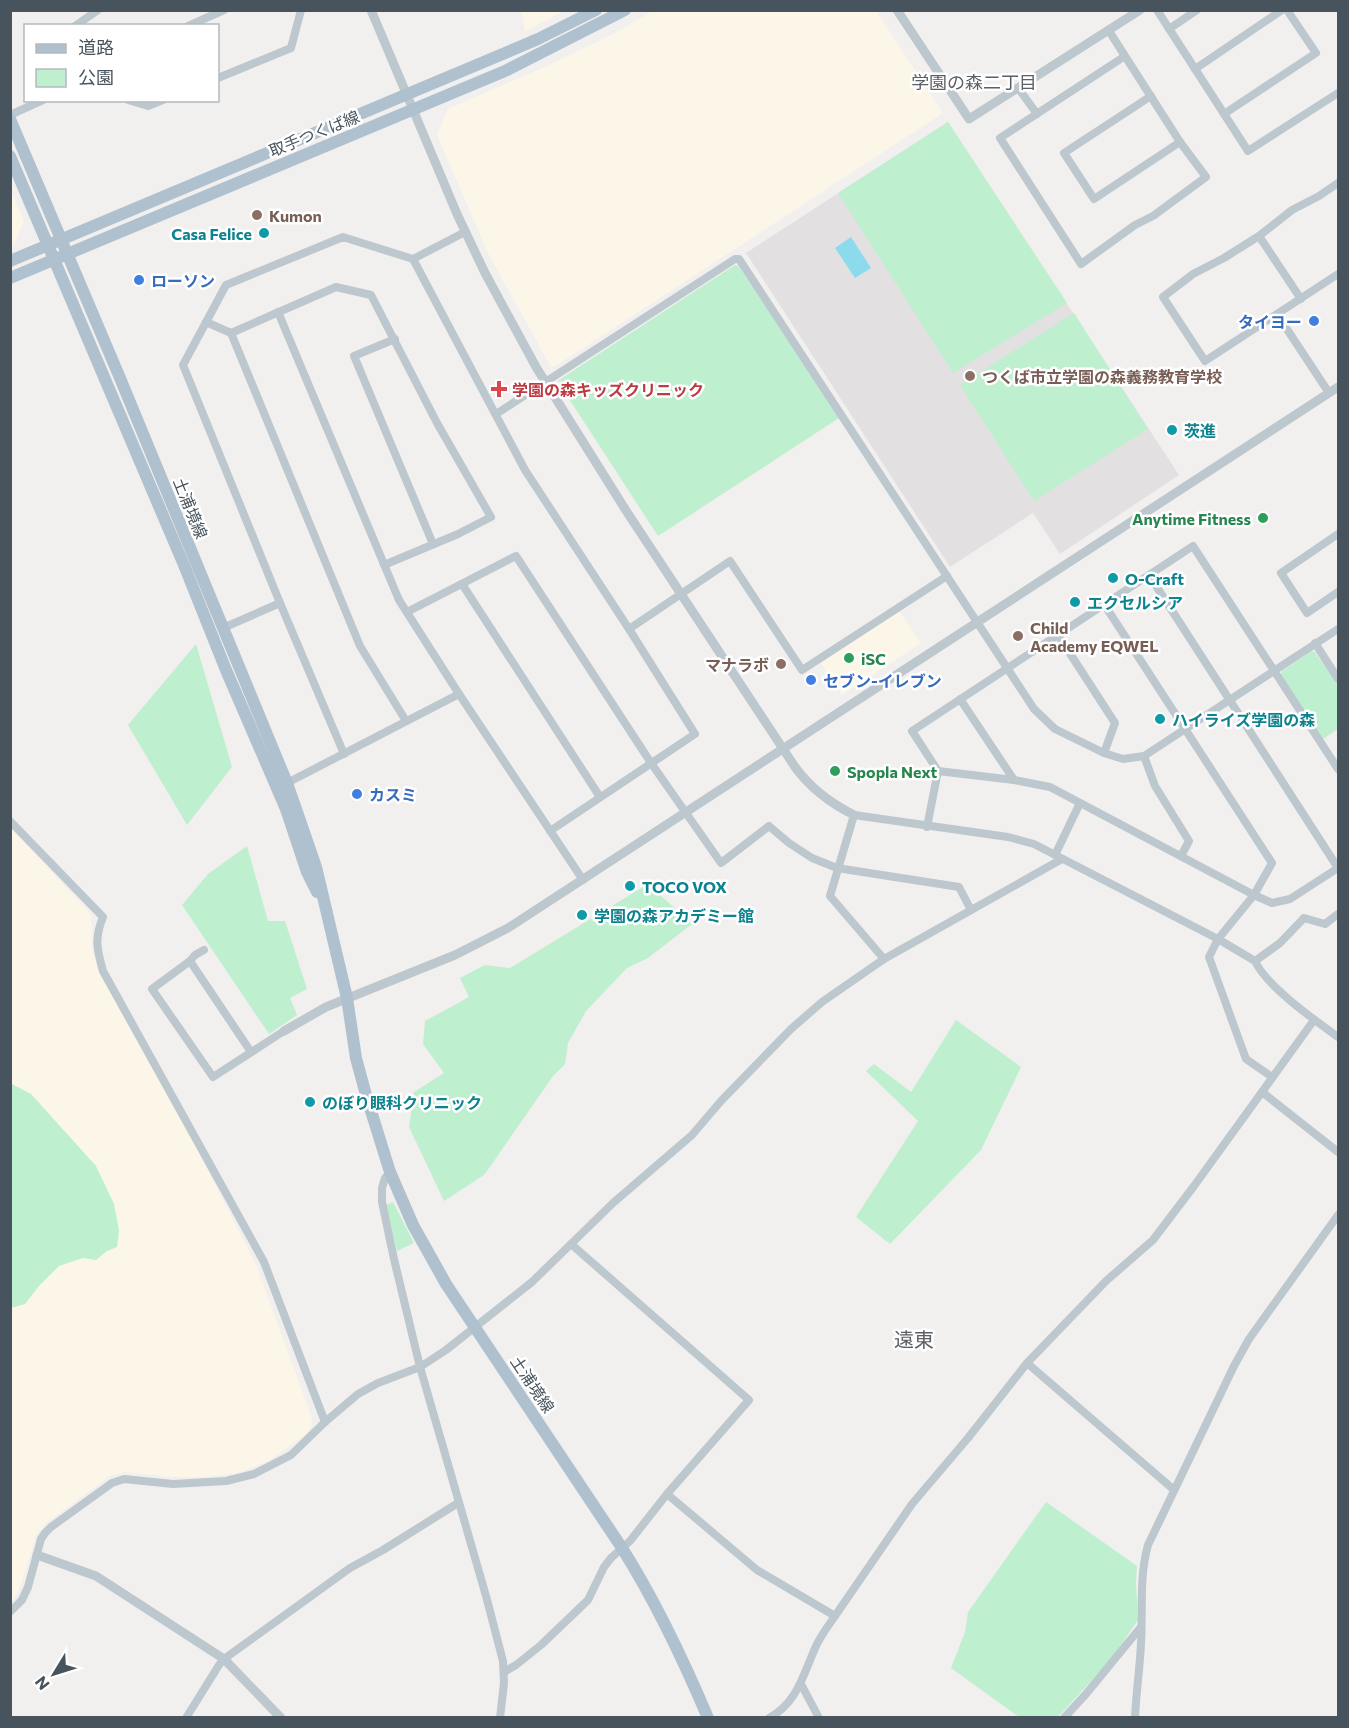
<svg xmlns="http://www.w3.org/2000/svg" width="1349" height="1728" font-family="Commissioner,'Noto Sans JP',sans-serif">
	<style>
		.commercial { fill: #fcf6e9 }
		.education { fill: #e3e0e1 }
		.green { fill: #beefcf }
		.water { fill: #8bdbec }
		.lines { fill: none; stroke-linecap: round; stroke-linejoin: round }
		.minor { stroke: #bdc7ce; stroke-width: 8 }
		.tertiary { stroke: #bdc7ce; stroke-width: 9 }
		.primary { stroke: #afc0ce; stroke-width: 12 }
		.education-dot { fill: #8d6e63; stroke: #fff; stroke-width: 2 }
		.culture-dot { fill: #0f9aa8; stroke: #fff; stroke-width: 2 }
		.shop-dot { fill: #3f7fe0; stroke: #fff; stroke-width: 2 }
		.health-dot { fill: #e0444e; stroke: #fff; stroke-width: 2 }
		.leisure-dot { fill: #2e9e5b; stroke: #fff; stroke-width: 2 }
		.labels { text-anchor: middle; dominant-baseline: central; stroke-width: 5; stroke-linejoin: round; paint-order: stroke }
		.street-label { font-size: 16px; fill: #47535d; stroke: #fff }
		.education-label { font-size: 16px; font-weight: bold; fill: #785e54; stroke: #fff; text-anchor: start }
		.culture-label { font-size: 16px; font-weight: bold; fill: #0d838f; stroke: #fff; text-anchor: start }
		.shop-label { font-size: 16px; font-weight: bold; fill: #366cbe; stroke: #fff; text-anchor: start }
		.health-label { font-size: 16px; font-weight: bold; fill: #be3a42; stroke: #fff; text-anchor: start }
		.leisure-label { font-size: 16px; font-weight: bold; fill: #27864d; stroke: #fff; text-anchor: start }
		.neighbourhood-label { font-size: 18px; fill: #5c6064; stroke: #fff }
		.quarter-label { font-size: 20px; fill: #5c6064; stroke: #fff }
	</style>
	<rect width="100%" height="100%" fill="#f2efef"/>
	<!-- commercial -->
	<g class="commercial">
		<polygon points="521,10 564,10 564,11 525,31"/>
		<polygon points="653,11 876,11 943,113 554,367 551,367 489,255 437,135 448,109 547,66 611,35"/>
		<polygon points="11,191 24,221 14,245 11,246"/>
		<polygon points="899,611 921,643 842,695 821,663"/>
		<polygon points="11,829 90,913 92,929 92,950 98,971 183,1122 256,1265 312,1418 311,1426 306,1434 268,1461 237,1473 205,1477 173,1477 124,1472 110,1476 46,1523 36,1535 22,1582 16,1596 11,1602"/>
	</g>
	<!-- education -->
	<polygon class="education" points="948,122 1179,475 1060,554 1033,513 950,567 746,253"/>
	<!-- green -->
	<g class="green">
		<polygon points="948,122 1067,303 953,373 838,193"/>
		<polygon points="735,265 738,266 741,270 839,418 658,536 560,385 559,380"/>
		<polygon points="1074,313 1148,429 1034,501 960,385"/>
		<polygon points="196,644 232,767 187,825 128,725"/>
		<polygon points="1312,651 1315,652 1338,686 1338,729 1323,739 1281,675 1282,671"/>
		<polygon points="247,846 268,921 285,921 307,989 290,998 297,1015 269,1034 182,905 208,874"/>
		<polygon points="648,884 692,924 648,958 627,968 586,1011 568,1043 565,1064 553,1076 487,1171 484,1175 444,1201 409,1127 414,1092 444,1073 423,1044 425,1021 469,997 460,978 485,965 510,968"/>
		<polygon points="956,1020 1021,1067 981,1150 890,1244 856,1217 918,1121 866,1071 874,1064 911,1092"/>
		<polygon points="10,1083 31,1094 96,1166 114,1204 119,1230 117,1247 107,1251 96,1260 83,1258 59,1266 39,1286 25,1304 11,1308"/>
		<polygon points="393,1202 414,1243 397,1251 386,1205"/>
		<polygon points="1046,1502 1137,1566 1136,1582 1138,1620 1112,1658 1058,1717 1019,1717 951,1668 965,1632 968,1612"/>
	</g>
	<!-- water -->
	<polygon class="water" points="851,237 871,268 855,278 835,248"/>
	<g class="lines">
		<!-- minor -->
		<g class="minor">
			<polyline points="1157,10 1248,151 1338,93"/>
			<polyline points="75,26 98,10"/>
			<polyline points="188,26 224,10"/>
			<polyline points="1169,29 1197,10"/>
			<polyline points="1109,31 1180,142 1206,177 1153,216 1135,225 1081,264 1000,138 1125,56"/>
			<polyline points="1195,69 1282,10"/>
			<polyline points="218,78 291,48 301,10"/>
			<polyline points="1019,89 1037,114"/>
			<polyline points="1151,96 1064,153 1094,199 1180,142"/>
			<polyline points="128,100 148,106 163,100"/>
			<polyline points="1224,114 1316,53 1287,10"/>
			<polyline points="10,115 43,100"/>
			<polyline points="1259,236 1301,299"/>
			<polyline points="413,259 465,232"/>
			<polyline points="278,312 399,600 459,694 583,880"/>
			<polyline points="1277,314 1338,274"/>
			<polyline points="206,322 231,333"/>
			<polyline points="395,339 354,356 433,544"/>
			<polyline points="1329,393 1277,314 1205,361 1163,297 1193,274 1224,258 1259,236 1292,210 1319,196 1338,183"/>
			<polyline points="496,414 735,259 739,259 1034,709 1055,729 1104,753 1123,759 1144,756 1338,629"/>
			<polyline points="1338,534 1281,573 1307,613 1338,592"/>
			<polyline points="384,565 458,534 491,517 437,423 371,295 336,287 231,333 360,646 406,721"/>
			<polyline points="1149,575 1338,868"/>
			<polyline points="462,584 600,797"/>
			<polyline points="1104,604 1272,863 1254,895 1218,939 1209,957 1246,1059 1272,1077"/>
			<polyline points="407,612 516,556 651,763 721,863 769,826 789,843 812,858 837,868 959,887 971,910"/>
			<polyline points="223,628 280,603"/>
			<polyline points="629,629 730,561 802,670 947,576"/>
			<polyline points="1058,635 1115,723 1104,753"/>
			<polyline points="1315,643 1338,679"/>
			<polyline points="960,699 1014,780 1050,787 1254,895 1272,903 1290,899 1338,868"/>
			<polyline points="344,754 280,603 183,365 226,285 343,237 413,259 525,470 629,629 695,734 550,831"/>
			<polyline points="1144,756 1155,786 1189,841 1181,856"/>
			<polyline points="938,771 1014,780"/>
			<polyline points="287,783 459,694"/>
			<path d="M 10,821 L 103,917 C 94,939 97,949 103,971 L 264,1262 L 325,1422"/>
			<polyline points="927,827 938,771 912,731 1193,546 1338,769"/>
			<polyline points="1055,855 1080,803"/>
			<path d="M 884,959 L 830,896 L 854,815 L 1008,837 L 1034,844 L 1218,939 L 1255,961 C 1266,986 1316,1021 1338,1037"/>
			<polyline points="190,961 195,955 204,950"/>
			<polyline points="1255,961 1280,943 1304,918 1325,924 1338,914"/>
			<polyline points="251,1052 190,961 152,989 213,1077 284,1031"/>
			<polyline points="1262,1092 1338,1152"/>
			<polyline points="390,1172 385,1178 382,1188 382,1202 394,1259 420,1367 486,1596 503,1661 504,1683 500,1718"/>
			<polyline points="1027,1363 1173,1489"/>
			<path d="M 667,1494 L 757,1570 L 835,1616 C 829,1625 822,1634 817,1644 C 804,1671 799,1702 769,1718"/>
			<polyline points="10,1612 22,1600 28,1587 41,1539 45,1533 51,1527 112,1483 124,1479 173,1484 226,1481 254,1474 291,1455 325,1422 358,1394 378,1383 420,1367 446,1350 532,1282 613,1203 692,1135 721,1101 791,1029 822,1002 884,959 1062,859"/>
			<polyline points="835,1616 912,1504 968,1438 1027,1363 1106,1281 1153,1240 1194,1186 1314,1020"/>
			<polyline points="504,1672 516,1665 541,1645 588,1600 604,1567 611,1558 630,1541 667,1494 749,1400 571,1244"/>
			<polyline points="801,1684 819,1718"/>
			<polyline points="186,1718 219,1665 224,1659 350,1568 383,1550 458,1503"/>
			<polyline points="1064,1718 1086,1694 1141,1627"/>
			<path d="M 1135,1718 C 1136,1692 1140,1668 1141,1643 C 1143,1610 1139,1577 1148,1545 L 1234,1366 L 1249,1339 L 1338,1215"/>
		</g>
		<!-- tertiary -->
		<g class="tertiary">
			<path d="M 371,10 L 457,214 L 485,273 L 536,367 L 625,509 L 795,767 C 811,789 830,803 854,815"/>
			<polyline points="897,10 969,119 1140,10"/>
			<polyline points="284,1031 326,1007 455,955 508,928 1338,387"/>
			<polyline points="37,1555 96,1576 224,1659 281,1718"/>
		</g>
		<!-- primary -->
		<g class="primary">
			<path d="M 10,119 L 120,378 L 287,783 L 316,867 L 347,998 L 356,1058 L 366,1095 L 390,1172 L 413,1225 L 446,1284 L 622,1548 C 656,1602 683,1659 708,1718"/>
			<polyline points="10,156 184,565 226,670 286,809 307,872 317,892"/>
			<polyline points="10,261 498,56 538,39 596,10"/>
			<polyline points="10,278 505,71 625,10"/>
		</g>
	</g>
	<!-- markers -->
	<g class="education-dot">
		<circle cx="257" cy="215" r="6"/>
		<circle cx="970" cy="376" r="6"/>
		<circle cx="1018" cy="636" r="6"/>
		<circle cx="781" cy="664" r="6"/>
	</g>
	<g class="culture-dot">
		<circle cx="264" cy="233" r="6"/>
		<circle cx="1172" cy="430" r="6"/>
		<circle cx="1113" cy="578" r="6"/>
		<circle cx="1075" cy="602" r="6"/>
		<circle cx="1160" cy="719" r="6"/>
		<circle cx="630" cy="886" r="6"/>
		<circle cx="582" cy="915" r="6"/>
		<circle cx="310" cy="1102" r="6"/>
	</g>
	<g class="shop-dot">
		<circle cx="139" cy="280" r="6"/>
		<circle cx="1314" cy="321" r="6"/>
		<circle cx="811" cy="680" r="6"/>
		<circle cx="357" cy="794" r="6"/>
	</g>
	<path class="health-dot" d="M496 380h6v6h6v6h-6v6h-6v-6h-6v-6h6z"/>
	<g class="leisure-dot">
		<circle cx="1263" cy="518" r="6"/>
		<circle cx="849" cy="658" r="6"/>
		<circle cx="835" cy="771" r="6"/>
	</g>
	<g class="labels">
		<!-- street labels -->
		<g class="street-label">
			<text transform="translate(314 133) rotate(-22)">取手つくば線</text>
			<text transform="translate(191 508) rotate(68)">土浦境線</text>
			<text transform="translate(533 1384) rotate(56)">土浦境線</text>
		</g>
		<!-- education labels -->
		<g class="education-label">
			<text x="269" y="215">Kumon</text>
			<text x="982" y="376">つくば市立学園の森義務教育学校</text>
			<text x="1030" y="627">Child<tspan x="1030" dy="18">Academy EQWEL</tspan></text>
			<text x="769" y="664" text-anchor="end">マナラボ</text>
		</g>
		<!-- culture labels -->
		<g class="culture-label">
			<text x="252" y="233" text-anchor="end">Casa Felice</text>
			<text x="1184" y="430">茨進</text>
			<text x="1125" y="578">O-Craft</text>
			<text x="1087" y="602">エクセルシア</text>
			<text x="1172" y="719">ハイライズ学園の森</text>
			<text x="642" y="886">TOCO VOX</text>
			<text x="594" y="915">学園の森アカデミー館</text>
			<text x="322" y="1102">のぼり眼科クリニック</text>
		</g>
		<!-- shop labels -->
		<g class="shop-label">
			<text x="151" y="280">ローソン</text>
			<text x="1302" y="321" text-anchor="end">タイヨー</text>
			<text x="823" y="680">セブン-イレブン</text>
			<text x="369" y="794">カスミ</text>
		</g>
		<!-- health labels -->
		<g class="health-label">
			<text x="512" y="389">学園の森キッズクリニック</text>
		</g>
		<!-- leisure labels -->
		<g class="leisure-label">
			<text x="1251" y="518" text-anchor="end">Anytime Fitness</text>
			<text x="861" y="658">iSC</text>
			<text x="847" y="771">Spopla Next</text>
		</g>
		<!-- neighbourhood labels -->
		<g class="neighbourhood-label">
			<text x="974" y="82">学園の森二丁目</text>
		</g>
		<!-- quarter labels -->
		<g class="quarter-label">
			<text x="914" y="1339">遠東</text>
		</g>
	</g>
	<!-- border -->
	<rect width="1349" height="1728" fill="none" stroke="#47535d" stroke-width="24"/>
	<!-- legend -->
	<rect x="24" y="24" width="195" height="78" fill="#ffffff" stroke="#b5babe" stroke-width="1.5"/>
	<rect x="36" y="44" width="30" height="9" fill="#afc0ce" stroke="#b5babe" stroke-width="1.5"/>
	<text x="78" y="54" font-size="18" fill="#47535d">道路</text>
	<rect x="36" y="69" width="30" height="18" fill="#beefcf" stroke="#b5babe" stroke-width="1.5"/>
	<text x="78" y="84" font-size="18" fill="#47535d">公園</text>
	<!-- north arrow -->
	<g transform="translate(54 1674) rotate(232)" stroke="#ffffff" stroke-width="4.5" paint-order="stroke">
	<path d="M0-4.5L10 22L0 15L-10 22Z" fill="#47535d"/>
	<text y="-9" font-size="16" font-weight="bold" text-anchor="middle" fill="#47535d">N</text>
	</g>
</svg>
